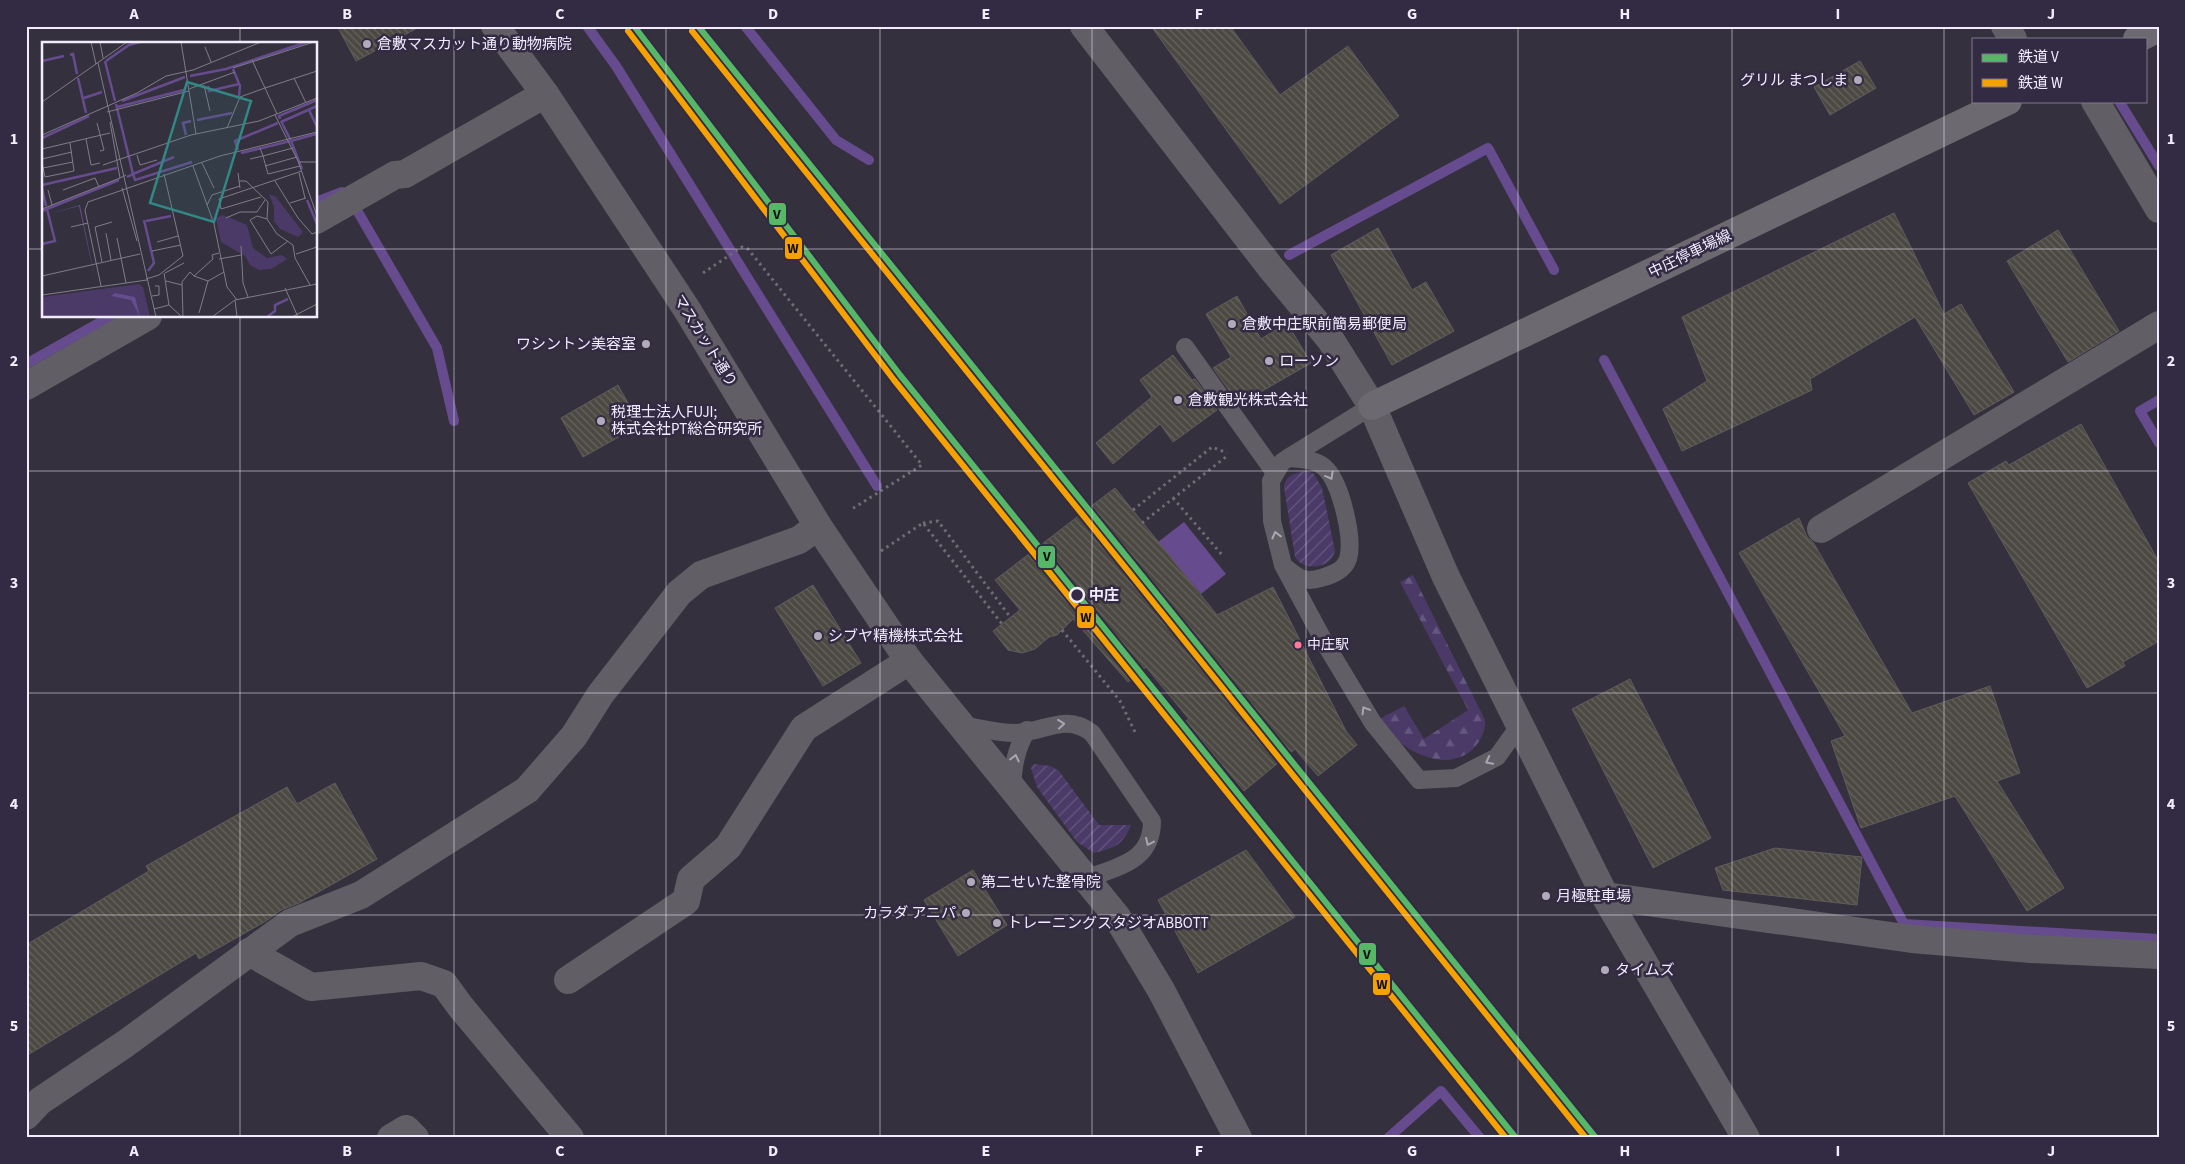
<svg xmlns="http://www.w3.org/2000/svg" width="2185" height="1164" font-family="'Source Sans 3','Noto Sans JP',sans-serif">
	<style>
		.forest { fill: url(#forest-firs) }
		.garden { fill: url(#garden-furrows) }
		.water { fill: #664c8e }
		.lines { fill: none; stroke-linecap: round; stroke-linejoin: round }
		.stream { stroke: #664c8e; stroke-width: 10 }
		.building { fill: url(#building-back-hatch); stroke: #5f5d5c }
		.path { stroke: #6f6c73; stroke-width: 3; stroke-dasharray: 2.5 4; stroke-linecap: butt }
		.service { stroke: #615f65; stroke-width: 18 }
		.minor { stroke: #615f65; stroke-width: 28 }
		.tertiary { stroke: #615f65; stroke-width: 28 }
		.secondary { stroke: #6c6a70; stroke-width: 28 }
		.rail-1-casing { stroke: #332a43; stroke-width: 10 }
		.rail-2-casing { stroke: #332a43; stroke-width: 10 }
		.rail-1 { stroke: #56b766; stroke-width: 6 }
		.rail-2 { stroke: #f5a200; stroke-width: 6 }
		.oneway { stroke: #aaa6b2 }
		.grid { fill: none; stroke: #f2edfe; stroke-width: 1; stroke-opacity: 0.55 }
		.poi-dot { fill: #b0abba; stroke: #332a43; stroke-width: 2 }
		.stop-dot { fill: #332a43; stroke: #f2edfe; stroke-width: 2.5 }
		.bus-dot { fill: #fe7a93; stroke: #332a43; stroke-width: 2 }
		.labels { text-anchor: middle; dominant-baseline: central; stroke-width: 5; stroke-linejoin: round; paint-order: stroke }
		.bus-label { font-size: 14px; fill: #f2edfe; stroke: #332a43; text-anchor: start }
		.poi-label { font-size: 15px; fill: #f2edfe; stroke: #332a43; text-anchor: start }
		.street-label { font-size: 15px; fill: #f2edfe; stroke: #332a43 }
		.stop-label { font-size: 15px; font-weight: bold; fill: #f2edfe; stroke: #332a43; text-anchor: start }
		.inset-river { fill: none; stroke: #664c8e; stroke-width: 2.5 }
		.inset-road { fill: none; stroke: #807c8a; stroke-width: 1 }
		.view { fill: #318884; fill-opacity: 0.15; stroke: #318884; stroke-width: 2.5 }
		.inset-edge { fill: none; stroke: #f2edfe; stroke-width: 2.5 }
		.line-badge { stroke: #332a43; stroke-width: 2 }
		.pale-badge-label { font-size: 14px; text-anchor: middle; font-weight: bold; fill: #111 }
		.neatline { fill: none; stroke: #f2edfe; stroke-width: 2 }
		.grid-label { font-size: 16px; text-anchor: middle; font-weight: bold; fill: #f2edfe }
	</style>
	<defs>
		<pattern id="forest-firs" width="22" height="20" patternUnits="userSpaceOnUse" patternTransform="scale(1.25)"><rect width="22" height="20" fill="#4b3a68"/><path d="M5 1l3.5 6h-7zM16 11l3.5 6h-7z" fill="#65577f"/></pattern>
		<pattern id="garden-furrows" width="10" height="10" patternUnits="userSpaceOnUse" patternTransform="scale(1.25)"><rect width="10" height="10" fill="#4b3a68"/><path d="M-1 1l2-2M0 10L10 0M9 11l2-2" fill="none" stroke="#65577f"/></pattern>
		<pattern id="building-back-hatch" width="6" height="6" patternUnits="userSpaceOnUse" patternTransform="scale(1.25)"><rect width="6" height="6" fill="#4c4943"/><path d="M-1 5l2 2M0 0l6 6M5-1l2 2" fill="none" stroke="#66645f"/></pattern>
	</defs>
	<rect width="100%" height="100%" fill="#34303d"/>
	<!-- forest -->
	<path class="forest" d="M 1413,575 L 1485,720 C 1486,730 1481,740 1474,748 C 1452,770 1418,758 1397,740 C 1391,734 1385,726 1379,719 L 1404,706 L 1424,739 L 1468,710 L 1400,582 Z"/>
	<!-- garden -->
	<g class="garden">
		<path d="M 1307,471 L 1314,474 L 1322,488 L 1335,551 C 1331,569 1304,572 1295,557 L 1284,487 C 1286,474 1296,473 1307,471 Z"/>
		<path d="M 1034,764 L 1051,766 L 1059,771 L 1099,825 L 1131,825 C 1123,845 1115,848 1094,853 L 1077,842 L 1037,787 L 1031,768 Z"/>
	</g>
	<!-- water -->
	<polygon class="water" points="1184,522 1226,574 1201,594 1158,542"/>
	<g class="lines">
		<!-- stream -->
		<g class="stream">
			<polyline points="587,26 616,66 877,486"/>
			<polyline points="745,26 836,140 869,160"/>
			<polyline points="2119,101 2159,166"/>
			<polyline points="351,200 437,348 454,421"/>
			<polyline points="316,202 342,192"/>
			<polyline points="1289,255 1488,148 1554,270"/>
			<polyline points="1604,360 1904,924 2159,939"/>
			<polyline points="26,364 111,316"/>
			<polyline points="2159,400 2140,411 2159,443"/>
			<polyline points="1388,1138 1441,1091 1480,1138"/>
		</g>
	</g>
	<!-- building -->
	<g class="building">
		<polygon points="337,26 421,26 356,61"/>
		<polygon points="1151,26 1230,26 1280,95 1348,46 1399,116 1280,204"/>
		<polygon points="1860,61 1876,88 1830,115 1814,87"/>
		<polygon points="1894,213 1944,314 1961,304 2014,392 1974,415 1915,317 1810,379 1812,390 1682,451 1663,409 1707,381 1682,317"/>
		<polygon points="1378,228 1412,290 1426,282 1454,331 1392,365 1331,255"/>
		<polygon points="2058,230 2119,331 2068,362 2007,261"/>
		<polygon points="1237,296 1261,339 1287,323 1311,363 1250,398 1245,389 1234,397 1213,368 1231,357 1206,314"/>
		<polygon points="1173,355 1192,380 1195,379 1217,410 1173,442 1160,424 1113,464 1096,443 1152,397 1140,380"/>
		<polygon points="618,385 640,425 583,457 561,418"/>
		<polygon points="2081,424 2159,562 2159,641 2123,662 2125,666 2087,688 1968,483 2006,461 2009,465"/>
		<polygon points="1115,488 1217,615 1273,587 1346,731 1357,745 1318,776 1295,749 1244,791 1186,721 1189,719 1146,667 1128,682 1073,619 1057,635 1049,637 1035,649 1022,653 1008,650 993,631 1020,610 995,580"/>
		<polygon points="1799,518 1807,537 1813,542 1912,713 1990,686 2020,773 1997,781 2064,888 2027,911 1955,796 1861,828 1831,741 1845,736 1739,553"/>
		<polygon points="813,585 861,663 823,686 775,608"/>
		<polygon points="1630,679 1711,838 1653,868 1572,709"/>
		<polygon points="335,783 377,859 299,903 281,910 266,921 199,959 196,953 26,1056 26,945 149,871 146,866 287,787 297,804"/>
		<polygon points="1775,848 1862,857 1857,905 1723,890 1715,868"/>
		<polygon points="1246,850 1295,917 1198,973 1158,900"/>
		<polygon points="973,870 1007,925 958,956 924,900"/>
	</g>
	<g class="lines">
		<!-- path -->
		<g class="path">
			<polyline points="703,273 742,247 748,249 922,465 852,509"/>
			<polyline points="1173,498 1223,556"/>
			<polyline points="1133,510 1212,447 1227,453"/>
			<polyline points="923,523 938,521 1011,618"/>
			<polyline points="1142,523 1227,456"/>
			<polyline points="881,551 923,523 1002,624"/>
			<polyline points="1062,630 1120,701 1135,732"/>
		</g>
		<!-- service -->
		<g class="service">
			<polyline points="1185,347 1275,473"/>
			<polyline points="1372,406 1288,458 1282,462 1271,481 1272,521 1283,565 1326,645 1373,723 1419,780 1456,778 1497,757 1520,725"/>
			<path d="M 1286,568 C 1298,578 1305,583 1321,578 C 1331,575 1344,571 1348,559 C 1354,538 1341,486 1327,470 C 1318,459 1300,459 1288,458"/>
			<path d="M 961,725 C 979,728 997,733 1015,733 C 1044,733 1065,712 1092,733 L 1152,821 C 1152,862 1118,866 1086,879"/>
			<path d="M 1012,788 C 1013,766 1016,749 1027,730"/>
		</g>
		<!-- minor -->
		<g class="minor">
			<polyline points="1084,26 1271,268 1330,339 1372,406"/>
			<polyline points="2095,101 2159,209"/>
			<polyline points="316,220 395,175 405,174 545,94"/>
			<polyline points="26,386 148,316"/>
			<polyline points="1821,529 2159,325"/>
			<polyline points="1605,896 1912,939 2031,949 2159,955"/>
			<polyline points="249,952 311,987 421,976 444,984 460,1006 570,1138"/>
			<polyline points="568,980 686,901 691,879 728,847 804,728 909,661"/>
			<polyline points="26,1116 40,1101 125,1044 290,923 361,895 527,790 574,736 600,695 679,593 701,575 799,540 818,526"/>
			<polyline points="391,1138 406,1129 415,1138"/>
		</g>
		<!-- tertiary -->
		<g class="tertiary">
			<polyline points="495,26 545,94 686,308 818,526 909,661 1117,917 1161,990 1238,1138"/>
			<polyline points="2005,26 2013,39"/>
			<polyline points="1372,406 1446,577 1605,896 1746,1138"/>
		</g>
		<!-- secondary -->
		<g class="secondary">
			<polyline points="2137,39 2159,28"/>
			<polyline points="1372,406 2008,101"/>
		</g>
		<defs>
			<g id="rail-1">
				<polyline points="634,26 900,375 1516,1138"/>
				<polyline points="698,26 1596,1138"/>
			</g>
			<g id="rail-2">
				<polyline points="628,31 894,380 1506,1138"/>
				<polyline points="692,31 1586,1138"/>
			</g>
		</defs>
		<!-- rail-1 casing -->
		<use href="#rail-1" class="rail-1-casing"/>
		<!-- rail-2 casing -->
		<use href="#rail-2" class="rail-2-casing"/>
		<!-- rail-1 -->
		<use href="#rail-1" class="rail-1"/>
		<!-- rail-2 -->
		<use href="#rail-2" class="rail-2"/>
	</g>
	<!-- one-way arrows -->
	<defs><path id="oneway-chevron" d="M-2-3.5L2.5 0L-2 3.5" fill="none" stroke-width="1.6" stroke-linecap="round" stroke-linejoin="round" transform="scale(1.25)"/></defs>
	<g class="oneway">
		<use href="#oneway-chevron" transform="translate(1330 476) rotate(61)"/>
		<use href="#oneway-chevron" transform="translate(1276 535) rotate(-104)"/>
		<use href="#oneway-chevron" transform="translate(1365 710) rotate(-121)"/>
		<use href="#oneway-chevron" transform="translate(1061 724) rotate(-6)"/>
		<use href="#oneway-chevron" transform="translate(1015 758) rotate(-77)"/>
		<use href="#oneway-chevron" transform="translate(1489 761) rotate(153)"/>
		<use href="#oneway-chevron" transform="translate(1149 842) rotate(115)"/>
	</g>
	<!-- grid -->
	<path class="grid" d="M 240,26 L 240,44M 454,26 L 454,1138M 666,26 L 666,1138M 880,26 L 880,1138M 1092,26 L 1092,1138M 1306,26 L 1306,1138M 1518,26 L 1518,1138M 1732,26 L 1732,1138M 1944,26 L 1944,1138M 26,249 L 44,249M 316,249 L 2159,249M 240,316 L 240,1138M 26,471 L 2159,471M 26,693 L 2159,693M 26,915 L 2159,915"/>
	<!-- markers -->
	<g class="poi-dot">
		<circle cx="367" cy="44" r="5"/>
		<circle cx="1858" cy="80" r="5"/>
		<circle cx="1232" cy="324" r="5"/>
		<circle cx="646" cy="344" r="5"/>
		<circle cx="1269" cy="361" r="5"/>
		<circle cx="1178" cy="400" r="5"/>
		<circle cx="601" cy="421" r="5"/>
		<circle cx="818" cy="636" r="5"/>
		<circle cx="971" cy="882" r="5"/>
		<circle cx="1546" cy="896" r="5"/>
		<circle cx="966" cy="913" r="5"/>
		<circle cx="997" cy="923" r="5"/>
		<circle cx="1605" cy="970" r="5"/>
	</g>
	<circle class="stop-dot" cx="1077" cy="595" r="7"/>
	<circle class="bus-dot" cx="1298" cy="645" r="4.5"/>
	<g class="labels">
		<!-- bus labels -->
		<g class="bus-label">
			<text x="1307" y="645">中庄駅</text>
		</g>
		<!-- poi labels -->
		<g class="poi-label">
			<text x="377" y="44">倉敷マスカット通り動物病院</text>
			<text x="1848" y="80" text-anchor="end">グリル まつしま</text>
			<text x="1242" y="324">倉敷中庄駅前簡易郵便局</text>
			<text x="636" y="344" text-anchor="end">ワシントン美容室</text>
			<text x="1279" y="361">ローソン</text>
			<text x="1188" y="400">倉敷観光株式会社</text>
			<text x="611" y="412">税理士法人FUJI;<tspan x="611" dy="17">株式会社PT総合研究所</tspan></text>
			<text x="828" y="636">シブヤ精機株式会社</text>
			<text x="981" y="882">第二せいた整骨院</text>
			<text x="1556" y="896">月極駐車場</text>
			<text x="956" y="913" text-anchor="end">カラダ アニパ</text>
			<text x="1007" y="923">トレーニングスタジオABBOTT</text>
			<text x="1615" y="970">タイムズ</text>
		</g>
		<!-- street labels -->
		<g class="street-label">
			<text transform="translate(1690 254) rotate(-26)">中庄停車場線</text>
			<text transform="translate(705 341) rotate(58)">マスカット通り</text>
		</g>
		<!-- stop labels -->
		<g class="stop-label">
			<text x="1089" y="595">中庄</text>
		</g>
	</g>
	<!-- overview -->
	<g transform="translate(42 42)">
		<rect width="275" height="275" fill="#34303d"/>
		<path d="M 97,242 L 101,245 L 108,275 L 0,275 L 0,255 Z" fill="#4b3a68"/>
		<path d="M 227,152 L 234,155 L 261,190 L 256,195 L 238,187 L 232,179 L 232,165 ZM 181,173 L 205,183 L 211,206 L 225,216 L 240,213 L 245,217 L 229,227 L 217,228 L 208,223 L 203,214 L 179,200 L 174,176 Z" fill="#4b3a68"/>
		<path d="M 25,258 L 30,262 L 30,275 L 0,275 L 0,262 ZM 64,261 L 76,265 L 86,275 L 43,275 L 51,266 Z" fill="#4b3a68"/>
		<path d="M 38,163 L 54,242 L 37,164 L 7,172 ZM 73,251 L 93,255 L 98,275 L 89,258 L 69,254 Z" fill="#664c8e"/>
		<path class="inset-river" d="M 28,13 L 31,12 L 35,32M 0,19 L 22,14M 63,19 L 73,59M 64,19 L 87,3 L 98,0M 191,27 L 198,44 L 197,54M 148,34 L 184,27 L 265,0M 36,36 L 44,71M 166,44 L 167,49 L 197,42M 42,56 L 60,50M 80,59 L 143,35M 74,62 L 91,132 L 85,135M 75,65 L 142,48M 267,68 L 275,85M 238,77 L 237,74 L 275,58M 155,78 L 190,71M 239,80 L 275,64M 144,93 L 141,81 L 149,79M 0,96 L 47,74M 196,108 L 193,99 L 236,81M 199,111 L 249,99 L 239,79M 132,115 L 91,132 L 93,138 L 150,120M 260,127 L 249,99 L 274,92M 0,143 L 75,126M 0,146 L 4,164M 265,158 L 275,182M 0,169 L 77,138M 102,178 L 112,221 L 106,229M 104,179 L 129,174M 0,202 L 13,199 L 5,167M 225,275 L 233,269 L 233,263 L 246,257"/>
		<path class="inset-road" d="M 49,0 L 54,22M 58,0 L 61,16M 139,0 L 154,92M 163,5 L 169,20M 210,18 L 235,72M 56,21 L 114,275M 191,26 L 272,0M 252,36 L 264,61M 162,43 L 168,69M 223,46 L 275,29M 147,47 L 193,30M 0,60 L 85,0M 65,70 L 147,49M 233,73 L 256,119 L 275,174M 68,80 L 78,136 L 84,133M 55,81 L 62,108 L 58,109M 185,86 L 198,55 L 223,46M 0,93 L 95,51 L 124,34 L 151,28 L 219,0M 44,97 L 49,123 L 58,121M 251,106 L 221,114 L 226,132 L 258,124M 0,107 L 68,91M 95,113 L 98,123 L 115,118M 0,117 L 30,110M 208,117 L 221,114 L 218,106M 257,120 L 275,120M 0,121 L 3,135 L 32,129 L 28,101M 160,121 L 172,146M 61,123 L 149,93 L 217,79 L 275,56M 151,124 L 172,182 L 185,245 L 195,258M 223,124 L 255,115M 1,126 L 31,120M 196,131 L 198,146M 257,131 L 263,156M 197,139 L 204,139 L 226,160 L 225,177 L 235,192 L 251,203 L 253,216 L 268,243M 233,139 L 256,176 L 270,192 L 275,190M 80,146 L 95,199M 6,148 L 10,163M 21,148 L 53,136 L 57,145M 219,155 L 179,167 L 177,157 L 260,129M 248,161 L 264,156M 165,163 L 170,153 L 198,144M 0,167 L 78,136M 184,176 L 198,170 L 215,170 L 223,158M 225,177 L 215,174 L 208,178 L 229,212 L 246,199M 29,185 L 46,181M 64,191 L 69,218M 75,196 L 84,241M 115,200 L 136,194M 199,204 L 201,241 L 206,255M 110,209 L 139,203M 254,212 L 275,205M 177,217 L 199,213M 60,220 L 53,185 L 70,180M 122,231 L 127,263M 123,231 L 142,221M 0,234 L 98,212M 104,237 L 117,233 L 141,214 L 122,132M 124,239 L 140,243M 166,239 L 152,234 L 171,217 L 170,213 L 177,211M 59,244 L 43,168 L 46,160 L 178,114 L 275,90M 243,246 L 256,275M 0,253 L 105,238M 110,254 L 117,253 L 117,244 L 113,244M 193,258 L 195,275M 112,267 L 127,263 L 140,275M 157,271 L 166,239 L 182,230M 141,275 L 140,240 L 148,230 L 152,234M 170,275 L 193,258 L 275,242M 250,275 L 275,262"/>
		<path class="view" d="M 145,40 L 209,59 L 172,180 L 108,161 Z"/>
		<rect width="275" height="275" class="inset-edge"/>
	</g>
	<g class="line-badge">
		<rect x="768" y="202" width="19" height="24" rx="5" fill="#56b766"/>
		<rect x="784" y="236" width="19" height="24" rx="5" fill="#f5a200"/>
		<rect x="1037" y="545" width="19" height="24" rx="5" fill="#56b766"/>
		<rect x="1076" y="605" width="19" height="24" rx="5" fill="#f5a200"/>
		<rect x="1358" y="942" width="19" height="24" rx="5" fill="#56b766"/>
		<rect x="1372" y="972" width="19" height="24" rx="5" fill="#f5a200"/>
	</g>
	<g class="pale-badge-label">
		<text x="777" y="219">V</text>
		<text x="793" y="253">W</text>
		<text x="1047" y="561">V</text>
		<text x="1086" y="622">W</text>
		<text x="1367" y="959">V</text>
		<text x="1382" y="989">W</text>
	</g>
	<!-- border -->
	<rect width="2185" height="1164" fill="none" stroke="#332a43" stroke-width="55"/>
	<!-- legend -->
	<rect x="1972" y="38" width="175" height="65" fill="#332a43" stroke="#7f788e"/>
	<rect x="1982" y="54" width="25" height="8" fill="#56b766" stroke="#7f788e"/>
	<text x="2018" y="62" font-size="15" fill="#f2edfe">鉄道 V</text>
	<rect x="1982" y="79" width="25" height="8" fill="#f5a200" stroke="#7f788e"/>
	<text x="2018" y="88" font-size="15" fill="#f2edfe">鉄道 W</text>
	<rect x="28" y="28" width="2130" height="1108" class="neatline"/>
	<g class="grid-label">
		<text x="134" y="19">A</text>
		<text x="347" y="19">B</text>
		<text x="560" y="19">C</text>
		<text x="773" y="19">D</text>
		<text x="986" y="19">E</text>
		<text x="1199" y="19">F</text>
		<text x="1412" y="19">G</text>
		<text x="1625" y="19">H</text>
		<text x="1838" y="19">I</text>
		<text x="2051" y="19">J</text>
		<text x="14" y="144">1</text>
		<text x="2171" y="144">1</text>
		<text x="14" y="366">2</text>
		<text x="2171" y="366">2</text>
		<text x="14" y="588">3</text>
		<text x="2171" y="588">3</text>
		<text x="14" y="809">4</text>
		<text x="2171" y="809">4</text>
		<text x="14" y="1031">5</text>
		<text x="2171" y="1031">5</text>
		<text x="134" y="1156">A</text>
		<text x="347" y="1156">B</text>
		<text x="560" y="1156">C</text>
		<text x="773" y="1156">D</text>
		<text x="986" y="1156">E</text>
		<text x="1199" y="1156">F</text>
		<text x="1412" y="1156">G</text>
		<text x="1625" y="1156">H</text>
		<text x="1838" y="1156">I</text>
		<text x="2051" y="1156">J</text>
	</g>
</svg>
